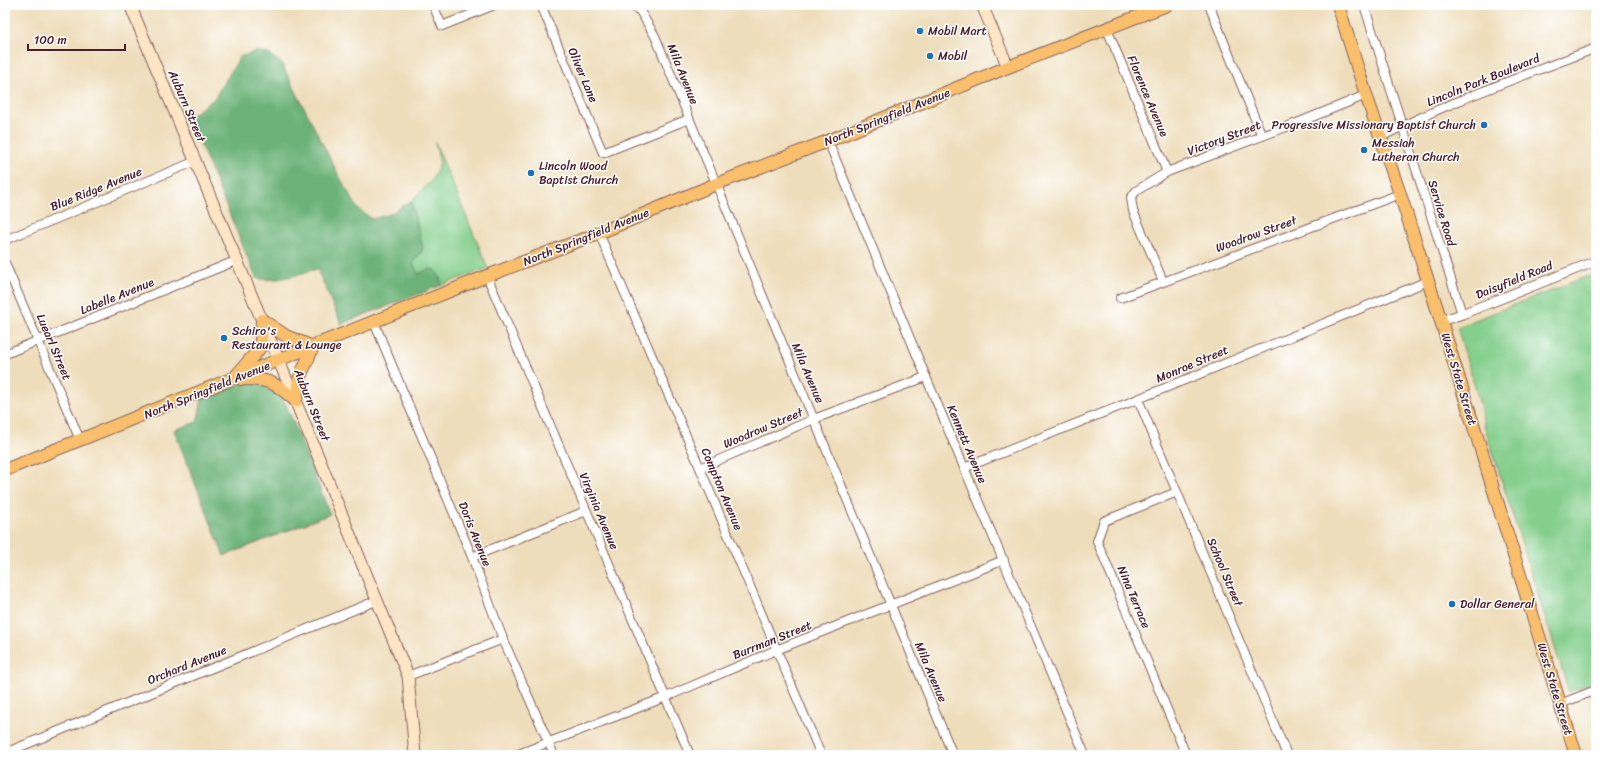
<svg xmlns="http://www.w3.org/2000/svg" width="1601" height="760" font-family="Sriracha,sans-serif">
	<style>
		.green { fill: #85cf8d; stroke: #68775c }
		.forest { fill: #6cb278; stroke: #5b6852 }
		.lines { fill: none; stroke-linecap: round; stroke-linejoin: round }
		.minor-casing { stroke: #83625d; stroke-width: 10 }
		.tertiary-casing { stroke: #83625d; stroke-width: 11 }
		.secondary-casing { stroke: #83625d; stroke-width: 13 }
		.primary-casing { stroke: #83625d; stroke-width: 14 }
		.minor { stroke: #fff; stroke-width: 8 }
		.tertiary { stroke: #fff; stroke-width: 9 }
		.secondary { stroke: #fde5c5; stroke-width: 11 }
		.primary { stroke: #f9bf6d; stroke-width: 12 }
		.poi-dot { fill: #1f6fb2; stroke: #fff; stroke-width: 1.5 }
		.labels { text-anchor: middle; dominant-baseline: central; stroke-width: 3; stroke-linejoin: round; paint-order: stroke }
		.poi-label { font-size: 12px; fill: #4a1f2b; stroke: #fff; text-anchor: start }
		.street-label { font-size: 12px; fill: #4a1f2b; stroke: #fff }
	</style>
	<rect width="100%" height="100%" fill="#fff"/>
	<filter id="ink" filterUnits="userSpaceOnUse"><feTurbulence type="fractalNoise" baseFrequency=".025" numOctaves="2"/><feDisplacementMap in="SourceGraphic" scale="8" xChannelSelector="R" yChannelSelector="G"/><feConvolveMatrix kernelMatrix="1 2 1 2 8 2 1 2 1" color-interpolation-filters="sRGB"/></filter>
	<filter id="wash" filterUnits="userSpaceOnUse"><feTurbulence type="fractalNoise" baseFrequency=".012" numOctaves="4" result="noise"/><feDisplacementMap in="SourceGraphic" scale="16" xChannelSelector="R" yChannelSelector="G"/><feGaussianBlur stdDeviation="0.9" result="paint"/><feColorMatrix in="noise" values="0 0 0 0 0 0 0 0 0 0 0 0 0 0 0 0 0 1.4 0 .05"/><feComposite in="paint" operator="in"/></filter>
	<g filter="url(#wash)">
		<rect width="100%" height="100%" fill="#eeddba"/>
		<!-- green -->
		<g class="green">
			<polygon points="435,142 488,268 442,285 437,271 430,269 418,274 413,263 423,249 411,201 432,180 440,163"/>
			<polygon points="1596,273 1596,681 1569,692 1485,428 1479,401 1457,327"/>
		</g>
		<!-- forest -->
		<g class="forest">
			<path d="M 257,51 L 269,54 L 282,64 L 339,176 L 358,209 L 372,219 L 390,214 L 411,201 L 423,249 L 413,263 L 418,274 L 430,269 L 437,271 L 442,285 L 341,324 L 317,269 C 297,274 277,283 256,278 L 189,117 L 214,99 L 240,57 Z"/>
			<polygon points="243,383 254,383 272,388 286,404 330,514 224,556 174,430 197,422 202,399"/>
		</g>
	</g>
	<g filter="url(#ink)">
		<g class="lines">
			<defs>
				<g id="minor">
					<polyline points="433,5 442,26 494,5"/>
					<polyline points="541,5 603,153 689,119"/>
					<polyline points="631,5 640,11 655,36 953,755"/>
					<polyline points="1209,5 1262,136"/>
					<polyline points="1364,5 1462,314"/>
					<polyline points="1107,29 1167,172"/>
					<path d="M 1381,137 C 1449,101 1524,76 1596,48"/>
					<polyline points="828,141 926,377 1085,755"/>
					<polyline points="599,233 700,468 821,755"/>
					<polyline points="5,240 196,161"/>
					<polyline points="5,263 80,440"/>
					<polyline points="487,276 690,755"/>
					<polyline points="1163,281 1133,211 1131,198 1136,191 1167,172 1302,121 1366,95"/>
					<polyline points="1120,298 1400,194"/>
					<polyline points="374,322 472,557 503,639 554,755"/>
					<polyline points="5,354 238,260"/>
					<polyline points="1138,399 1287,755"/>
					<polyline points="700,468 814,419 926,377"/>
					<polyline points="964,468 1138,399 1428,281"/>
					<polyline points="1177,492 1104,521 1097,541 1186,755"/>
					<polyline points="472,557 586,511"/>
					<polyline points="408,676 503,639"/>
					<polyline points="1560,704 1596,690"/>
					<polyline points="5,753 378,600"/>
					<polyline points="516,755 666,697 776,650 1004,560"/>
				</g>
				<polyline id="tertiary" points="1441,321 1462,314 1596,261"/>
				<g id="secondary">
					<polyline points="130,5 279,361 408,676 415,755"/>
					<polyline points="982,5 1008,67"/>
				</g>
				<g id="primary">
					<polyline points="1338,5 1366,95 1400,194 1441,321 1576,755"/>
					<polyline points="262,320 286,336 313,347 299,379 296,401"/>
					<polyline points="236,376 259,349 261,340 262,320"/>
					<path d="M 241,379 C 271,379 274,382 296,401"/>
					<polyline points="5,470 487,276 599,233 716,184 828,141 1008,67 1167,5"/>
				</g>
			</defs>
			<!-- minor casing -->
			<use href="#minor" class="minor-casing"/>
			<!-- tertiary casing -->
			<use href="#tertiary" class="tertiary-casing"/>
			<!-- secondary casing -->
			<use href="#secondary" class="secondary-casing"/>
			<!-- primary casing -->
			<use href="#primary" class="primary-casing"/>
			<!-- minor -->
			<use href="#minor" class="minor"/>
			<!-- tertiary -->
			<use href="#tertiary" class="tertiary"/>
			<!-- secondary -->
			<use href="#secondary" class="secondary"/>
			<!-- primary -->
			<use href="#primary" class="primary"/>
		</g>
	</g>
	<!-- markers -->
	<g class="poi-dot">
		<circle cx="920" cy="31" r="4"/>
		<circle cx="930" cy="56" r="4"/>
		<circle cx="1484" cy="125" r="4"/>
		<circle cx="1364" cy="150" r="4"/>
		<circle cx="531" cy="173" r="4"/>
		<circle cx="224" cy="338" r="4"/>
		<circle cx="1452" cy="604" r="4"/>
	</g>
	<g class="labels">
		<!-- poi labels -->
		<g class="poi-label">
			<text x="928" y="31">Mobil Mart</text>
			<text x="938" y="56">Mobil</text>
			<text x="1476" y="125" text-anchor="end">Progressive Missionary Baptist Church</text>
			<text x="1372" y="143">Messiah<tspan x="1372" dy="14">Lutheran Church</tspan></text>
			<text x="539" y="166">Lincoln Wood<tspan x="539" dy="14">Baptist Church</tspan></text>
			<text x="232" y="331">Schiro's<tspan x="232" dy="14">Restaurant &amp; Lounge</tspan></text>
			<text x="1460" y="604">Dollar General</text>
		</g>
		<!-- street labels -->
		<g class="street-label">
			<text transform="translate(683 74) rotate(68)">Mila Avenue</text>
			<text transform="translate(583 75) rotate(67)">Oliver Lane</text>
			<text transform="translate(1483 80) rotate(-22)">Lincoln Park Boulevard</text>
			<text transform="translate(1148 96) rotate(67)">Florence Avenue</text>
			<text transform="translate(187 106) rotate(67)">Auburn Street</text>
			<text transform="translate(887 117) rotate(-22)">North Springfield Avenue</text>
			<text transform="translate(1224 138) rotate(-21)">Victory Street</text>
			<text transform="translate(96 189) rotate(-22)">Blue Ridge Avenue</text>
			<text transform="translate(1442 213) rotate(73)">Service Road</text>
			<text transform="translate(1256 234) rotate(-20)">Woodrow Street</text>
			<text transform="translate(586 237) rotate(-22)">North Springfield Avenue</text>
			<text transform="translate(1514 280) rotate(-22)">Daisyfield Road</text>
			<text transform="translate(117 296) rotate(-22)">Labelle Avenue</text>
			<text transform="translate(54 347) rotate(67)">Luearl Street</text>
			<text transform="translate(1192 364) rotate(-23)">Monroe Street</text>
			<text transform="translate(808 373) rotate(67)">Mila Avenue</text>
			<text transform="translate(1459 379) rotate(73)">West State Street</text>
			<text transform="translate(207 390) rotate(-22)">North Springfield Avenue</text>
			<text transform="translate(312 405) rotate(68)">Auburn Street</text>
			<text transform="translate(763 428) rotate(-23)">Woodrow Street</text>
			<text transform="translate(967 444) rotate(67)">Kennett Avenue</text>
			<text transform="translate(722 489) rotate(67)">Compton Avenue</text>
			<text transform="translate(599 511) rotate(67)">Virginia Avenue</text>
			<text transform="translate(475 534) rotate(68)">Doris Avenue</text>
			<text transform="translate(1225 572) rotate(67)">School Street</text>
			<text transform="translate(1134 597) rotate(67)">Nina Terrace</text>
			<text transform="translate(772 640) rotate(-22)">Burrman Street</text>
			<text transform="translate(187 665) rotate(-22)">Orchard Avenue</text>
			<text transform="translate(931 672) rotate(67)">Mila Avenue</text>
			<text transform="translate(1555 689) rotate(73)">West State Street</text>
		</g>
	</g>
	<!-- margin -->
	<rect width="1601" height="760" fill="none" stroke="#fff" stroke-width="20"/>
	<!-- scale -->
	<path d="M28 44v6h97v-6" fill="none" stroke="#4a1f2b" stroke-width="2"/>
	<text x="34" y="44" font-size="12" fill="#4a1f2b" stroke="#ffffff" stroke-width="3" paint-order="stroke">100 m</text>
</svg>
